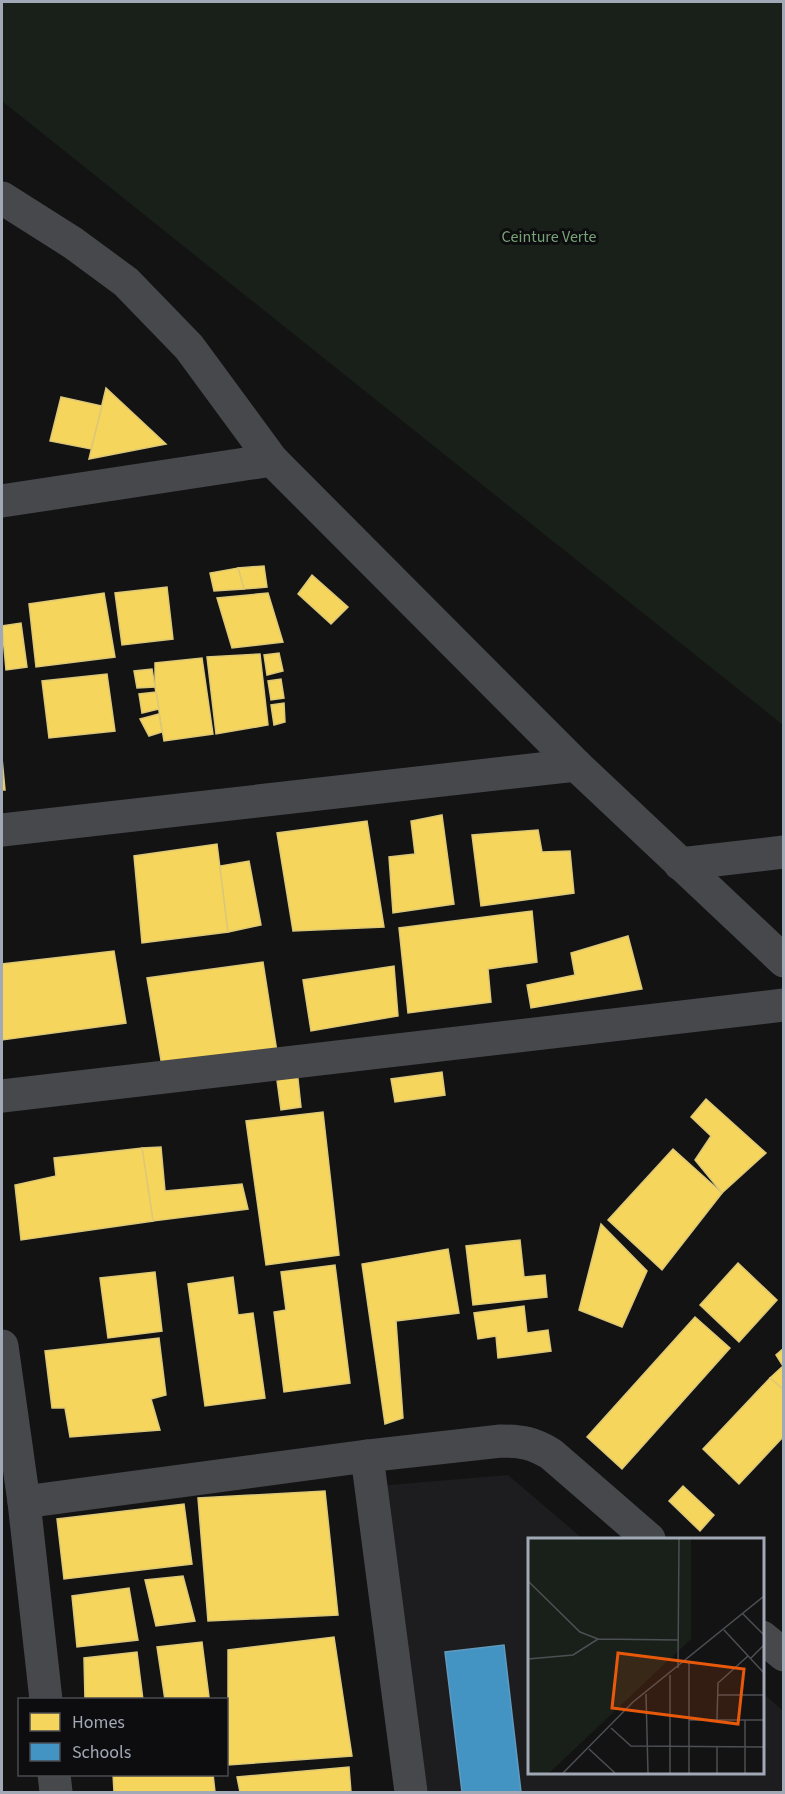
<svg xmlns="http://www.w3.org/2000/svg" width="785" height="1794" font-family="'Source Sans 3',sans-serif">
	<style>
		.built { fill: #1d1d1f }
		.green { fill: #192019 }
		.homes { fill: #f6d55c; stroke: #ddc877; stroke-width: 1.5 }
		.schools { fill: #4393c3; stroke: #609abf; stroke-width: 1.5 }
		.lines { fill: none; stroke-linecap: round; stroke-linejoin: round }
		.minor { stroke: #46484c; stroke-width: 33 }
		.labels { text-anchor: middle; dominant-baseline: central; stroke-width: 6; stroke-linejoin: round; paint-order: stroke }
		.park-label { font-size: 16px; fill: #77a377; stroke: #0d0d0f }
		.inset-road { fill: none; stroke: #4c4f54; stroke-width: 1.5 }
		.view { fill: #e8590c; fill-opacity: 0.15; stroke: #e8590c; stroke-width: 3 }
		.inset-edge { fill: none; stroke: #a2a9b6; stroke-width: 3 }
	</style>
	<rect width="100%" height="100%" fill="#131313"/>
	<!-- built -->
	<polygon class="built" points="508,1475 583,1539 530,1539 530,1772 762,1772 763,1693 783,1711 783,1792 414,1792 377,1486"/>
	<!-- green -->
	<polygon class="green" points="2,2 783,2 783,725 2,101"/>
	<!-- homes -->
	<g class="homes">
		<polygon points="106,388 166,444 89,459"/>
		<polygon points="61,397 102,406 91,449 50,441"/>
		<polygon points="264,566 267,587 244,589 238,568"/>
		<polygon points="238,568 244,589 214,591 210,573"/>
		<polygon points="312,575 348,607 331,624 298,594"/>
		<polygon points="167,587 173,639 122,645 115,593"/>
		<polygon points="104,593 115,657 36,667 29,604"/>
		<polygon points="268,593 283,642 232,648 217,598"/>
		<polygon points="21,623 27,667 6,670 2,626"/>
		<polygon points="279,653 283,671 267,675 264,655"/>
		<polygon points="260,654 268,725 216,734 207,657"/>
		<polygon points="202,658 213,734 164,741 155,687 155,663"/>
		<polygon points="152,669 155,687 137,688 134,671"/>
		<polygon points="107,674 115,731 49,738 42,681"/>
		<polygon points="281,679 284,698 271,700 268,681"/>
		<polygon points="156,692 159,709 142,713 139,694"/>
		<polygon points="284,703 285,722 274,725 271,705"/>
		<polygon points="159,714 162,732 149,736 140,719"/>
		<polygon points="2,758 5,790 2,790"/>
		<polygon points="442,815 454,904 393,913 389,857 415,854 411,821"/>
		<polygon points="367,821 384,927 293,931 277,833"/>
		<polygon points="538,830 542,852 570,851 574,893 481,906 472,835"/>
		<polygon points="217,844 228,932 142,943 134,856"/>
		<polygon points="249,861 261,925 228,932 220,866"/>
		<polygon points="532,911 537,962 488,969 491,1002 408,1013 399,928"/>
		<polygon points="628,936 642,989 531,1008 527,985 575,975 571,953"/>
		<polygon points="114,951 126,1023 2,1040 2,964"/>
		<polygon points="263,962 277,1052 163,1072 147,978"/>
		<polygon points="394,966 398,1016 311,1031 303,980"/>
		<polygon points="297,1070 301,1107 281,1110 276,1073"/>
		<polygon points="442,1072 445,1095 395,1102 391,1079"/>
		<polygon points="706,1099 766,1153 722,1193 695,1160 711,1136 691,1117"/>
		<polygon points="323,1112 339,1255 266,1265 246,1121"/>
		<polygon points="161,1147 165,1191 242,1184 248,1209 153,1221 142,1148"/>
		<polygon points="142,1148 153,1221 21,1240 15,1185 56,1176 54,1158"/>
		<polygon points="673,1149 722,1193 662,1270 608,1220"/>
		<polygon points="601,1224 647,1271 622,1327 579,1310"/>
		<polygon points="520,1240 524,1277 545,1275 547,1297 473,1305 466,1246"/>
		<polygon points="448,1249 459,1313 396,1321 403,1418 385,1424 362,1264"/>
		<polygon points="738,1263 777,1300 739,1342 700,1305"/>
		<polygon points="335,1265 350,1383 284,1392 274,1312 286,1310 281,1272"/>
		<polygon points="155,1272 162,1331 108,1338 100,1278"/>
		<polygon points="233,1277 238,1315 253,1313 265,1398 205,1406 188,1284"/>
		<polygon points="524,1306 527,1333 548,1330 551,1351 498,1358 496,1336 478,1339 474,1313"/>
		<polygon points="695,1317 730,1348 622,1469 587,1437"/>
		<polygon points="159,1338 166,1395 151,1399 160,1430 70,1437 65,1408 52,1408 45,1351"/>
		<polygon points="784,1348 784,1390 770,1378 783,1366 776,1355"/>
		<polygon points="770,1378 784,1390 784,1436 739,1484 703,1449"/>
		<polygon points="683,1486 714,1515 700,1531 669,1501"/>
		<polygon points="325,1491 338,1615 208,1621 198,1498"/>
		<polygon points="184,1504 192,1564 64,1579 57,1519"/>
		<polygon points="183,1576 195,1621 156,1626 145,1580"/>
		<polygon points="129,1588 138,1640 77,1647 72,1596"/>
		<polygon points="334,1637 352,1756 228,1765 228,1650"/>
		<polygon points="202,1642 209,1697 188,1700 165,1700 157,1647"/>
		<polygon points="137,1652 143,1700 85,1700 84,1658"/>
		<polygon points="349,1767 351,1792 240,1792 237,1777"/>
		<polygon points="113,1774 213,1774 215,1792 114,1792"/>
	</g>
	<!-- schools -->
	<polygon class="schools" points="504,1645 521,1792 462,1792 445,1652"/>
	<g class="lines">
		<!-- minor -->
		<g class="minor">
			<polyline points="2,198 73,243 126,282 189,347 272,460 576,765 784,961"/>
			<polyline points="2,501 272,460"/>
			<polyline points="2,830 576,765"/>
			<polyline points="680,864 784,852"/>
			<polyline points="2,1096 784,1005"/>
			<polyline points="2,1346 24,1502 46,1700"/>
			<polyline points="367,1456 411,1792"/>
			<path d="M 24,1502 L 367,1456 L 501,1441 C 522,1441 533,1443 551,1454 L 649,1539"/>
			<polyline points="762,1637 784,1655"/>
			<polyline points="54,1774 56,1792"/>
		</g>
	</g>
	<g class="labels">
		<!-- park labels -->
		<g class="park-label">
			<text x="549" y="237">Ceinture Verte</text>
		</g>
	</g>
	<!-- overview -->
	<g transform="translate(528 1538)">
		<rect width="236" height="236" fill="#131313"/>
		<path d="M 0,1 L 163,1 L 163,101 L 21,235 L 0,235 Z" fill="#192019"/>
		<path class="inset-road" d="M 0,43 L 52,94 L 70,101 L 150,102M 215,76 L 236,97M 196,92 L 236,135M 0,121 L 45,117 L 70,101M 222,121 L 236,107M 150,130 L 151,1M 118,156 L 120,235M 189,157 L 236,157M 161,182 L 236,182M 189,182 L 190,145 L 220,118M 217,182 L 217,235M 83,190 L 103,208 L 236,209M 61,211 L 87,235M 35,235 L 105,164 L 236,58M 142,235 L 142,137M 161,235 L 161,123M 189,235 L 189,209"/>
		<path class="view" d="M 90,115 L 216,131 L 210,186 L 84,170 Z"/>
		<rect width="236" height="236" class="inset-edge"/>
	</g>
	<!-- border -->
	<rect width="785" height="1794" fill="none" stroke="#a2a9b6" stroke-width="6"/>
	<!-- legend -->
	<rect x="18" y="1698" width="210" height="78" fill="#0d0d0f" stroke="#494b52" stroke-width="1.5"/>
	<rect x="30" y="1713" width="30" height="18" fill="#f6d55c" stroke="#494b52" stroke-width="1.5"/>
	<text x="72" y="1728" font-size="18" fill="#a2a9b6">Homes</text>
	<rect x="30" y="1743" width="30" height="18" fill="#4393c3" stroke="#494b52" stroke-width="1.5"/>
	<text x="72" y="1758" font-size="18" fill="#a2a9b6">Schools</text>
</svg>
